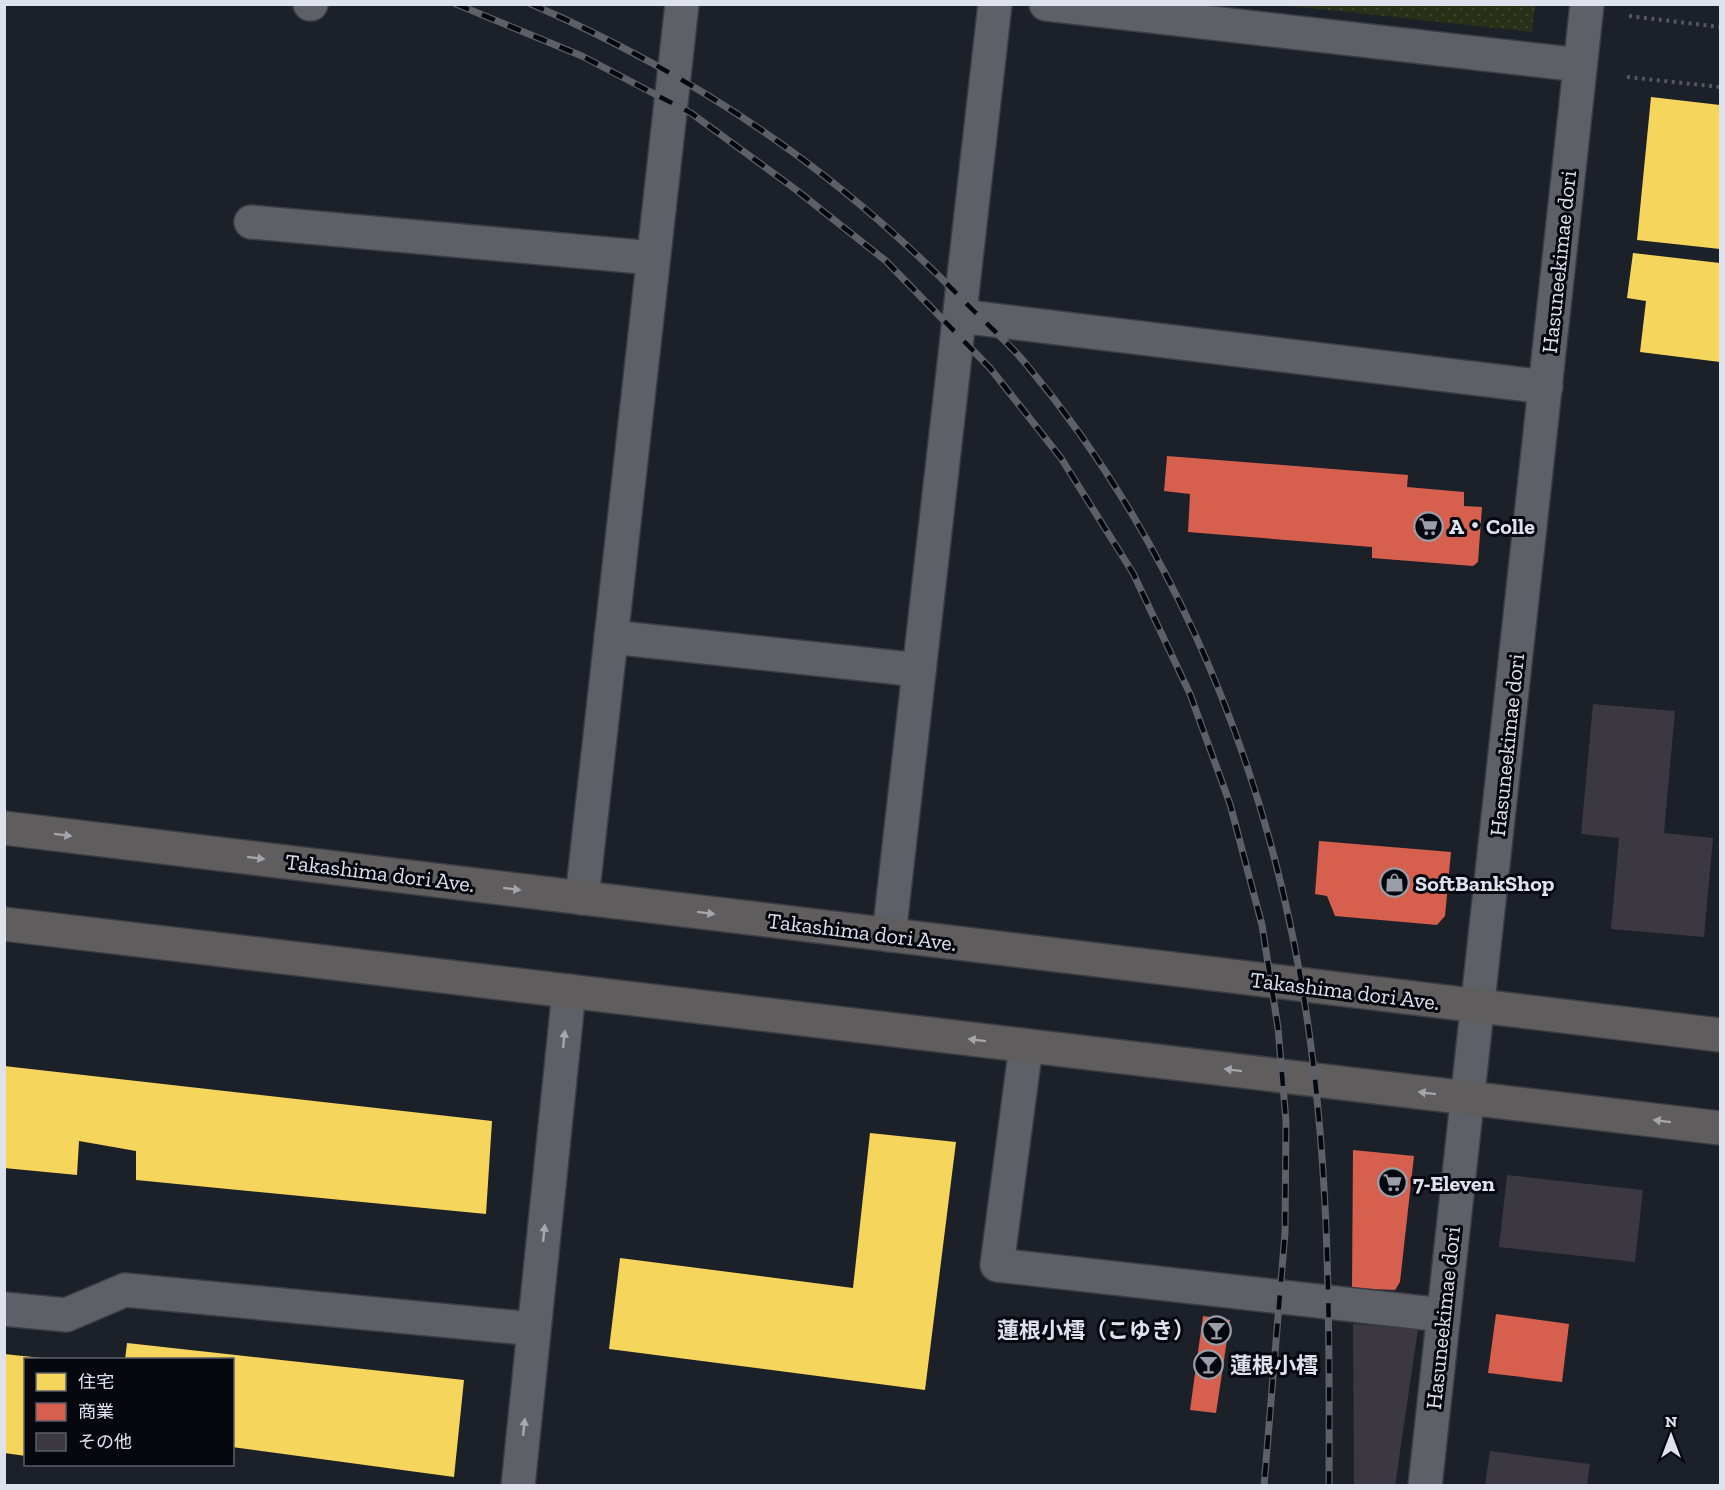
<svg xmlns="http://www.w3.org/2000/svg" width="1725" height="1490" font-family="'Zilla Slab','Noto Sans JP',serif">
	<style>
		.park { fill: url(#park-dots) }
		.homes { fill: #f6d55c }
		.shops { fill: #d6604d }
		.building { fill: #3b3842 }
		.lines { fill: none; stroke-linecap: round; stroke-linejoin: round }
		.minor-casing { stroke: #3b3d44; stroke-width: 36 }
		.major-casing { stroke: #3b3d44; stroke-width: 36 }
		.path { stroke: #54575e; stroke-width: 4; stroke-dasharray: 3 4.5; stroke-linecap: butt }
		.minor { stroke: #5d6066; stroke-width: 33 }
		.major { stroke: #5f5d5e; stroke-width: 33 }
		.rail-casing { stroke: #5d6067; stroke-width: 7 }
		.rail { stroke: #06080f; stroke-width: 4.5; stroke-dasharray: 14; stroke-linecap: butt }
		.oneway { fill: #a5a6ad }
		.oneway2 { fill: #a4a8b0 }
		.labels { text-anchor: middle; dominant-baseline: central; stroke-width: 6; stroke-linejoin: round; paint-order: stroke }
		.street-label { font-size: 22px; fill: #dee2ed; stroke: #06080f }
		.poi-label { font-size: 22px; font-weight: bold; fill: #dee2ed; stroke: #06080f; text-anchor: start }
	</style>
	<defs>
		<pattern id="park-dots" width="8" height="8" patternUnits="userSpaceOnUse" patternTransform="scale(1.5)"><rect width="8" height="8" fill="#293018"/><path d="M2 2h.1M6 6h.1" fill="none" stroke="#3d442f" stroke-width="1.8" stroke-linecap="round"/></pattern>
	</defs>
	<rect width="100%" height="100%" fill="#1c2028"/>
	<!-- park -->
	<polygon class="park" points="1282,5 1535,5 1532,32"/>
	<!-- homes -->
	<g class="homes">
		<polygon points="1651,97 1720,105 1720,249 1637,240"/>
		<polygon points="1633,253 1720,263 1720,362 1640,352 1646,301 1627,298"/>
		<polygon points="4,1066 492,1121 486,1214 136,1180 136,1151 79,1141 77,1175 4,1168"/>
		<polygon points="870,1133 956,1142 925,1390 609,1349 620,1258 853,1288"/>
		<polygon points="127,1343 464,1380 454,1477 232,1447 232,1360 125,1360"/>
		<polygon points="4,1354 42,1358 26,1360 26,1456 4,1453"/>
	</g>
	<!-- shops -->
	<g class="shops">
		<polygon points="1167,456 1408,475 1407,487 1464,492 1464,506 1482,507 1478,562 1473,566 1372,558 1372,547 1188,532 1190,494 1164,491"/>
		<polygon points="1319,841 1451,852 1445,916 1437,925 1335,916 1327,896 1315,894"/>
		<polygon points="1353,1150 1414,1156 1400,1282 1395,1290 1352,1288"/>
		<polygon points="1496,1314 1569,1324 1562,1382 1488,1373"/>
		<polygon points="1203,1316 1230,1320 1216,1413 1190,1410"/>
	</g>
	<!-- building -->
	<g class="building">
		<polygon points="1593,704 1675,711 1664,833 1713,838 1704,937 1611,929 1619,838 1581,834"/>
		<polygon points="1507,1175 1643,1190 1635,1262 1499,1247"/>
		<polygon points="1353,1324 1418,1329 1395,1486 1354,1486"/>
		<polygon points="1490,1451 1590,1464 1587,1486 1485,1486"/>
	</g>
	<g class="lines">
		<defs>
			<g id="minor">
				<polyline points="310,4 311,4"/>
				<polyline points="1046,4 1580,65"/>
				<polyline points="251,222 653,258"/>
				<polyline points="960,316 1546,387"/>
				<polyline points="611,637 919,670"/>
				<polyline points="582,898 682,4"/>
				<polyline points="889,935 995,4"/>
				<polyline points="1026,1046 997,1265 1443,1315"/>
				<polyline points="4,1309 66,1315 125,1290 534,1329"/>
				<polyline points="518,1486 569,991"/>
				<polyline points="1425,1486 1587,4"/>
			</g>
			<g id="major">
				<polyline points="4,828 1720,1035"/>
				<polyline points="4,924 1720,1128"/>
			</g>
		</defs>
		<!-- minor casing -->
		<use href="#minor" class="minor-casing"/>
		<!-- major casing -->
		<use href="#major" class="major-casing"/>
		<!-- path -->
		<g class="path">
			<polyline points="1629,16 1720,27"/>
			<polyline points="1627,77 1720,87"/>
		</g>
		<!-- minor -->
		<use href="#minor" class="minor"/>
		<!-- major -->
		<use href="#major" class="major"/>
		<defs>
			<g id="rail">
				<polyline points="456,4 582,56 691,113 795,189 886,261 990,368 1061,458 1133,573 1190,694 1230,804 1262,925 1278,1028 1286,1121 1285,1233 1264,1486"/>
				<path d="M 531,4 C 697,76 836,170 962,299 C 983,321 1007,341 1026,364 C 1164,529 1252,733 1294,943 C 1330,1121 1330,1304 1329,1486"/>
			</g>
		</defs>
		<!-- rail casing -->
		<use href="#rail" class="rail-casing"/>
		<!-- rail -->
		<use href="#rail" class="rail"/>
	</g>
	<!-- one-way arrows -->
	<defs><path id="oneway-solid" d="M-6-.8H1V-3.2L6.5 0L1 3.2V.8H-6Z" transform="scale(1.5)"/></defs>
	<g class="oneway">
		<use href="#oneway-solid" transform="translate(63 835) rotate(7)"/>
		<use href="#oneway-solid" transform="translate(256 858) rotate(7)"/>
		<use href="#oneway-solid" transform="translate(512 889) rotate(7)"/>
		<use href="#oneway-solid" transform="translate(706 913) rotate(7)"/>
		<use href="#oneway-solid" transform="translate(977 1040) rotate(-173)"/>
		<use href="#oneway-solid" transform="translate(1233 1070) rotate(-173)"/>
		<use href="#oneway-solid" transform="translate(1427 1093) rotate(-173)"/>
		<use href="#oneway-solid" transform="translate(1662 1121) rotate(-173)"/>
	</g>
	<g class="oneway2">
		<use href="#oneway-solid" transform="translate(564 1039) rotate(-84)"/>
		<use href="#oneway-solid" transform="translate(544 1233) rotate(-84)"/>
		<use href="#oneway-solid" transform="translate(524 1427) rotate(-84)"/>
	</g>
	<!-- icons -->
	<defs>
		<symbol id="supermarket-ring" viewBox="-11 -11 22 22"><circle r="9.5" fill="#06080f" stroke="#9a9ea8" stroke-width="1.5"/><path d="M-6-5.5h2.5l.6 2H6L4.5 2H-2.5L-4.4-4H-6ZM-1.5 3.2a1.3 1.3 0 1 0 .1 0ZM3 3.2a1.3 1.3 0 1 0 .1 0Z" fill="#9a9ea8"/></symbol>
		<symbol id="shop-ring" viewBox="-11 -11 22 22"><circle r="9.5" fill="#06080f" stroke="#9a9ea8" stroke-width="1.5"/><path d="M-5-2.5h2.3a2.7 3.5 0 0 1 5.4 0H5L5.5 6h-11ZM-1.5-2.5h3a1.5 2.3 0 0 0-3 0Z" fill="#9a9ea8"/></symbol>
		<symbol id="bar-ring" viewBox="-11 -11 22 22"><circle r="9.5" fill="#06080f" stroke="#9a9ea8" stroke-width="1.5"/><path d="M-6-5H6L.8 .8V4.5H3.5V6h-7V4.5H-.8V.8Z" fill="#9a9ea8"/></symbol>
	</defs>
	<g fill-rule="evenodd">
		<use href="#supermarket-ring" x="1412" y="510" width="33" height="33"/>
		<use href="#shop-ring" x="1378" y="866" width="33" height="33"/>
		<use href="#supermarket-ring" x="1376" y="1166" width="33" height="33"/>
		<use href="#bar-ring" x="1200" y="1314" width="33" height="33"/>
		<use href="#bar-ring" x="1192" y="1348" width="33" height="33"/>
	</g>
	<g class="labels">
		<!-- street labels -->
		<g class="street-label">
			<text transform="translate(1559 262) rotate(-84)">Hasuneekimae dori</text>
			<text transform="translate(1507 745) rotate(-84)">Hasuneekimae dori</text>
			<text transform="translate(380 873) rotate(7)">Takashima dori Ave.</text>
			<text transform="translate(862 932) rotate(7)">Takashima dori Ave.</text>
			<text transform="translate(1345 991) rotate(7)">Takashima dori Ave.</text>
			<text transform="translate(1443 1318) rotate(-84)">Hasuneekimae dori</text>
		</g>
		<!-- poi labels -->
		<g class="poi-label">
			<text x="1449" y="526">A・Colle</text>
			<text x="1415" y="883">SoftBankShop</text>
			<text x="1413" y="1183">7-Eleven</text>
			<text x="1195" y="1330" text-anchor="end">蓮根小樰（こゆき）</text>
			<text x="1230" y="1365">蓮根小樰</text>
		</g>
	</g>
	<!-- border -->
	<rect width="1725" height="1490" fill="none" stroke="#dee2ed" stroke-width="12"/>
	<!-- legend -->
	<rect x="24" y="1358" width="210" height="108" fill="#06080f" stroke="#5c5f68" stroke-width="1.5"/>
	<rect x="36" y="1373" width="30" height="18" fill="#f6d55c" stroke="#5c5f68" stroke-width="1.5"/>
	<text x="78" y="1388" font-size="18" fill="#dee2ed">住宅</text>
	<rect x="36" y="1403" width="30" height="18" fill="#d6604d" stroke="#5c5f68" stroke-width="1.5"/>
	<text x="78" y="1418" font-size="18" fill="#dee2ed">商業</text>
	<rect x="36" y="1433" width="30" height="18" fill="#3b3842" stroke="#5c5f68" stroke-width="1.5"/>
	<text x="78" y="1448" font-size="18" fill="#dee2ed">その他</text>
	<!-- north arrow -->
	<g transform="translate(1671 1436)" stroke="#06080f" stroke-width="4.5" paint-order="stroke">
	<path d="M0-4.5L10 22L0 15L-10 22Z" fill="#dee2ed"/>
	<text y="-9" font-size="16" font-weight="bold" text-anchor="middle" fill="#dee2ed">N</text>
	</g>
</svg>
